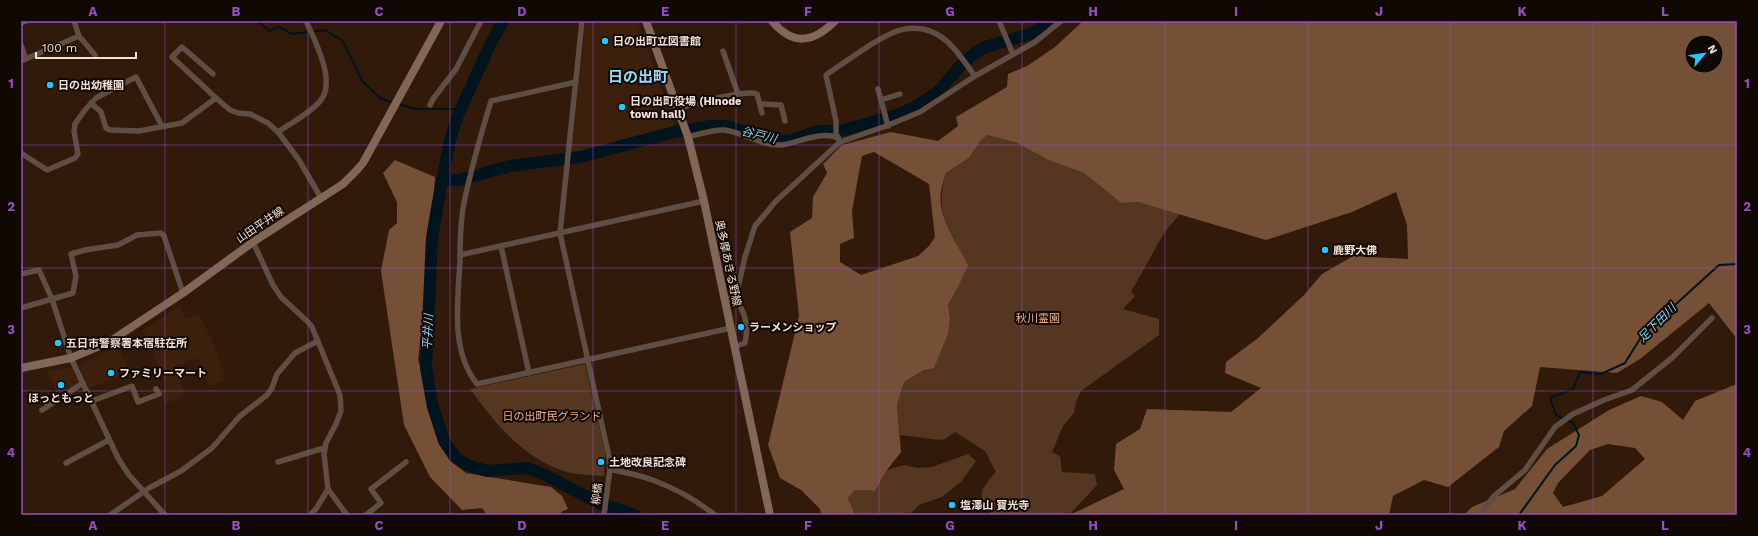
<svg xmlns="http://www.w3.org/2000/svg" width="1758" height="536" font-family="'Work Sans','Noto Sans JP',sans-serif">
	<style>
		.built { fill: #3d200b }
		.green { fill: #543621 }
		.forest { fill: #754f36; fill-rule: evenodd }
		.lines { fill: none; stroke-linecap: round; stroke-linejoin: round }
		.stream { stroke: #00141e; stroke-width: 2 }
		.river { stroke: #00141e; stroke-width: 12 }
		.street { stroke: #5f4e43; stroke-width: 5.5 }
		.secondary { stroke: #816756; stroke-width: 8 }
		.grid { fill: none; stroke: #9250c4; stroke-width: 1; stroke-opacity: 0.55 }
		.poi-dot { fill: #23c9fe; stroke: #120803; stroke-width: 1.5 }
		.labels { text-anchor: middle; dominant-baseline: central; stroke-width: 4; stroke-linejoin: round; paint-order: stroke }
		.poi-label { font-size: 11px; font-weight: bold; fill: #f0e0d6; stroke: #120803; text-anchor: start }
		.street-label { font-size: 11px; fill: #f0e0d6; stroke: #120803 }
		.park-label { font-size: 11px; fill: #f0b187; stroke: #120803 }
		.water-label { font-size: 12px; font-style: italic; fill: #82d4f6; stroke: #120803 }
		.district-label { font-size: 15px; font-weight: bold; fill: #94d9f6; stroke: #120803 }
		.neatline { fill: none; stroke: #9250c4; stroke-width: 1.5 }
		.grid-label { font-size: 13px; text-anchor: middle; font-weight: bold; fill: #9250c4 }
	</style>
	<rect width="100%" height="100%" fill="#311a0a"/>
	<!-- built -->
	<g class="built">
		<polygon points="586,21 637,21 676,130 571,154"/>
		<polygon points="180,306 186,320 198,314 200,315 215,348 226,379 209,386 199,358 174,367 185,392 182,393 183,396 165,404 160,391 165,388 166,385 143,331"/>
		<polygon points="118,347 130,372 89,388 80,367 81,363"/>
		<polygon points="69,367 73,368 80,383 59,396 47,372"/>
	</g>
	<!-- green -->
	<g class="green">
		<path d="M 988,135 L 1017,143 L 1048,160 L 1084,173 L 1121,203 L 1138,202 L 1180,214 L 1164,233 L 1131,292 L 1135,296 L 1123,309 L 1159,319 L 1159,335 L 1081,391 L 1076,402 L 1074,413 L 1063,426 L 1052,452 L 1060,456 L 1062,472 L 1095,474 L 1097,485 L 1069,515 L 990,515 L 992,509 C 971,499 986,483 996,472 L 985,451 L 955,432 L 945,439 L 940,440 L 900,435 L 897,405 L 904,382 L 924,370 L 950,317 L 948,305 L 958,287 L 946,223 C 939,204 941,192 946,173 L 969,158 L 981,140 Z"/>
		<path d="M 585,364 L 605,453 L 604,476 C 592,475 579,475 567,472 C 525,461 495,423 470,389 Z"/>
		<polygon points="968,454 976,461 961,482 942,497 919,505 909,515 855,515 848,498 855,490 875,491 887,470 904,465 918,468 932,467"/>
	</g>
	<!-- forest -->
	<g class="forest">
		<path d="M 1083,21 L 1737,21 L 1737,339 L 1709,303 L 1640,359 L 1617,373 L 1540,367 L 1532,406 L 1504,431 L 1499,447 L 1448,487 L 1424,480 L 1393,496 L 1389,515 L 1070,515 L 1124,489 L 1114,470 L 1116,444 L 1140,429 L 1147,409 L 1231,412 L 1261,388 L 1225,373 L 1226,362 L 1258,338 L 1304,295 L 1322,274 L 1353,256 L 1408,259 L 1407,225 L 1396,192 L 1352,212 L 1266,240 L 1138,202 L 1121,203 L 1084,173 L 1048,160 L 1017,143 L 988,135 L 981,140 L 969,158 L 946,173 C 944,179 942,185 941,191 C 937,217 957,243 968,265 L 958,287 L 948,305 L 950,317 L 948,334 L 934,368 L 924,370 L 904,382 L 897,405 L 901,452 L 887,470 L 875,491 L 855,490 L 848,498 L 855,515 L 821,515 L 820,509 L 801,490 L 780,478 L 768,445 L 799,316 L 790,232 L 812,218 L 813,197 L 827,173 L 823,164 L 842,145 L 891,132 L 938,141 L 958,126 L 956,117 L 1007,87 L 1008,74 L 1027,66 L 1055,47 ZM 1692,42 L 1716,42 L 1716,66 L 1692,66 ZM 874,152 L 929,184 L 935,237 L 929,246 L 918,256 L 861,275 L 840,262 L 840,244 L 854,238 L 852,211 L 862,156 Z"/>
		<polygon points="395,160 435,177 427,285 418,360 449,460 466,473 551,487 562,496 568,509 561,512 560,515 487,515 482,508 462,510 430,477 404,425 381,271 389,230 397,223 397,202 383,173"/>
		<path d="M 1737,384 L 1737,515 L 1464,515 L 1472,507 L 1515,489 L 1547,449 L 1609,410 L 1641,396 L 1662,402 L 1683,420 L 1695,401 ZM 1608,444 L 1635,448 L 1645,459 L 1602,496 L 1563,507 L 1553,493 L 1558,483 L 1590,450 Z"/>
	</g>
	<g class="lines">
		<!-- stream -->
		<g class="stream">
			<polyline points="258,21 269,31 279,27 292,34 325,30 343,41 362,81 380,98 394,103"/>
			<polyline points="398,104 416,109 461,109"/>
			<polyline points="1519,515 1555,465 1576,446 1579,435 1573,423 1556,415 1550,398 1573,389 1580,372 1601,374 1625,363 1643,334 1719,265 1737,264"/>
		</g>
		<!-- river -->
		<g class="river">
			<polyline points="503,21 490,45 458,115 450,140 437,208 432,238 426,368 433,407 444,441 455,457 467,465 487,471 527,468 545,475 601,504 635,515"/>
			<polyline points="442,180 459,180 510,166 580,157 674,132 713,126 726,126 760,137 775,140 790,141 812,133 821,131 840,131 855,127 900,114 915,107 939,91 959,67 975,53 985,47 1030,34 1039,29 1048,21"/>
		</g>
		<!-- street -->
		<g class="street">
			<polyline points="582,21 560,233 609,457 610,469 604,515"/>
			<polyline points="999,21 1013,54"/>
			<polyline points="21,23 26,21"/>
			<polyline points="79,36 95,55"/>
			<polyline points="21,45 26,59"/>
			<polyline points="723,51 738,94"/>
			<polyline points="21,61 79,36 74,21"/>
			<polyline points="213,74 182,47 172,57 216,98"/>
			<path d="M 576,82 L 491,101 C 481,134 471,169 464,203 C 460,222 460,242 460,261 C 458,302 450,350 477,384 L 731,328"/>
			<polyline points="878,89 888,126"/>
			<polyline points="881,100 900,94"/>
			<polyline points="91,103 101,112 106,128 110,130 139,131 182,123 216,98 230,110 238,113 250,114 268,123 278,132 299,160 321,198"/>
			<polyline points="760,104 781,105 785,121"/>
			<polyline points="430,105 433,99 456,69 481,21"/>
			<path d="M 679,108 C 695,104 744,89 757,94 L 762,113"/>
			<path d="M 278,132 C 291,123 312,112 321,100 C 336,80 315,41 306,21"/>
			<path d="M 688,137 C 700,134 713,129 725,130 C 744,133 762,146 782,145 C 797,143 826,129 839,139"/>
			<path d="M 838,137 L 836,134 L 836,121 L 826,75 C 846,62 884,32 905,29 C 916,27 929,29 938,35 C 953,43 964,62 975,76"/>
			<polyline points="21,153 47,170 75,158 78,154 74,131 75,124 84,111 96,98 136,77 162,126"/>
			<polyline points="253,242 273,285 281,297 308,322 312,327 340,395 341,411 336,424 326,443 324,454 328,489 347,515"/>
			<polyline points="501,246 529,373"/>
			<polyline points="460,255 704,201"/>
			<polyline points="21,274 39,270 52,299 71,358 118,458 129,475 165,515"/>
			<polyline points="725,300 736,297 745,257 755,226 776,201 840,142 886,126 920,112 975,76 1035,42 1061,21"/>
			<polyline points="21,308 73,293 76,276 71,254 85,250 118,245 137,235 161,233 164,236 183,293"/>
			<path d="M 734,347 L 745,343 C 749,325 745,313 735,297"/>
			<polyline points="92,401 132,386 138,402 159,394 156,389"/>
			<polyline points="42,410 83,383"/>
			<polyline points="278,462 324,448"/>
			<polyline points="66,463 109,440"/>
			<path d="M 610,469 C 625,473 641,475 655,481 C 677,489 697,501 715,515"/>
			<polyline points="110,515 149,488 181,471 212,448 240,416 267,395 272,388 277,374 295,353 318,341"/>
			<polyline points="310,515 316,509 328,489"/>
			<polyline points="366,515 381,503 371,489 406,462"/>
			<polyline points="1480,515 1494,496 1525,470 1555,427 1573,414 1604,400 1632,390 1673,357 1712,318"/>
		</g>
		<!-- secondary -->
		<g class="secondary">
			<polyline points="646,21 688,137 704,201 770,515"/>
			<path d="M 772,21 C 793,46 813,43 835,21"/>
			<polyline points="21,368 71,358 109,342 183,293 253,242 343,184 357,170 363,163 441,21"/>
		</g>
	</g>
	<!-- grid -->
	<path class="grid" d="M 165,21 L 165,515M 308,21 L 308,515M 450,21 L 450,515M 593,21 L 593,515M 736,21 L 736,515M 879,21 L 879,515M 1022,21 L 1022,515M 1165,21 L 1165,515M 1308,21 L 1308,515M 1450,21 L 1450,515M 1593,21 L 1593,515M 21,145 L 1737,145M 21,268 L 1737,268M 21,391 L 1737,391"/>
	<!-- markers -->
	<g class="poi-dot">
		<circle cx="605" cy="41" r="4"/>
		<circle cx="50" cy="85" r="4"/>
		<circle cx="622" cy="107" r="4"/>
		<circle cx="1325" cy="250" r="4"/>
		<circle cx="741" cy="327" r="4"/>
		<circle cx="58" cy="343" r="4"/>
		<circle cx="111" cy="373" r="4"/>
		<circle cx="61" cy="385" r="4"/>
		<circle cx="601" cy="462" r="4"/>
		<circle cx="952" cy="505" r="4"/>
	</g>
	<g class="labels">
		<!-- poi labels -->
		<g class="poi-label">
			<text x="613" y="41">日の出町立図書館</text>
			<text x="58" y="85">日の出幼稚園</text>
			<text x="630" y="101">日の出町役場 (Hinode<tspan x="630" dy="13">town hall)</tspan></text>
			<text x="1333" y="250">鹿野大佛</text>
			<text x="749" y="327">ラーメンショップ</text>
			<text x="66" y="343">五日市警察署本宿駐在所</text>
			<text x="119" y="373">ファミリーマート</text>
			<text x="61" y="398" text-anchor="middle">ほっともっと</text>
			<text x="609" y="462">土地改良記念碑</text>
			<text x="960" y="505">塩澤山 寶光寺</text>
		</g>
		<!-- street labels -->
		<g class="street-label">
			<text transform="translate(260 225) rotate(-34)">山田平井線</text>
			<text transform="translate(728 263) rotate(78)">奥多摩あきる野線</text>
			<text transform="translate(597 494) rotate(-83)">柳橋</text>
		</g>
		<!-- park labels -->
		<g class="park-label">
			<text x="1038" y="318">秋川霊園</text>
			<text x="552" y="416">日の出町民グランド</text>
		</g>
		<!-- water labels -->
		<g class="water-label">
			<text transform="translate(759 135) rotate(14)">谷戸川</text>
			<text transform="translate(1657 323) rotate(-45)">足下田川</text>
			<text transform="translate(428 332) rotate(-87)">平井川</text>
		</g>
		<!-- district labels -->
		<g class="district-label">
			<text x="638" y="77">日の出町</text>
		</g>
	</g>
	<!-- border -->
	<rect width="1758" height="536" fill="none" stroke="#120803" stroke-width="44"/>
	<!-- north arrow -->
	<g transform="translate(1704 54) rotate(61)"><circle r="19" fill="#120803" stroke="#6b5e57"/>
	<path d="M0-3L7 15L0 10L-7 15Z" fill="#23c9fe"/>
	<text y="-6" font-size="11" font-weight="bold" text-anchor="middle" fill="#f0e0d6">N</text>
	</g>
	<!-- scale -->
	<path d="M36 52v6h100v-6" fill="none" stroke="#f0e0d6" stroke-width="2"/>
	<text x="42" y="52" font-size="12" fill="#f0e0d6" stroke="#120803" stroke-width="3" paint-order="stroke">100 m</text>
	<rect x="22" y="22" width="1714" height="492" class="neatline"/>
	<g class="grid-label">
		<text x="93" y="16">A</text>
		<text x="236" y="16">B</text>
		<text x="379" y="16">C</text>
		<text x="522" y="16">D</text>
		<text x="665" y="16">E</text>
		<text x="808" y="16">F</text>
		<text x="950" y="16">G</text>
		<text x="1093" y="16">H</text>
		<text x="1236" y="16">I</text>
		<text x="1379" y="16">J</text>
		<text x="1522" y="16">K</text>
		<text x="1665" y="16">L</text>
		<text x="11" y="88">1</text>
		<text x="1747" y="88">1</text>
		<text x="11" y="211">2</text>
		<text x="1747" y="211">2</text>
		<text x="11" y="334">3</text>
		<text x="1747" y="334">3</text>
		<text x="11" y="457">4</text>
		<text x="1747" y="457">4</text>
		<text x="93" y="530">A</text>
		<text x="236" y="530">B</text>
		<text x="379" y="530">C</text>
		<text x="522" y="530">D</text>
		<text x="665" y="530">E</text>
		<text x="808" y="530">F</text>
		<text x="950" y="530">G</text>
		<text x="1093" y="530">H</text>
		<text x="1236" y="530">I</text>
		<text x="1379" y="530">J</text>
		<text x="1522" y="530">K</text>
		<text x="1665" y="530">L</text>
	</g>
</svg>
